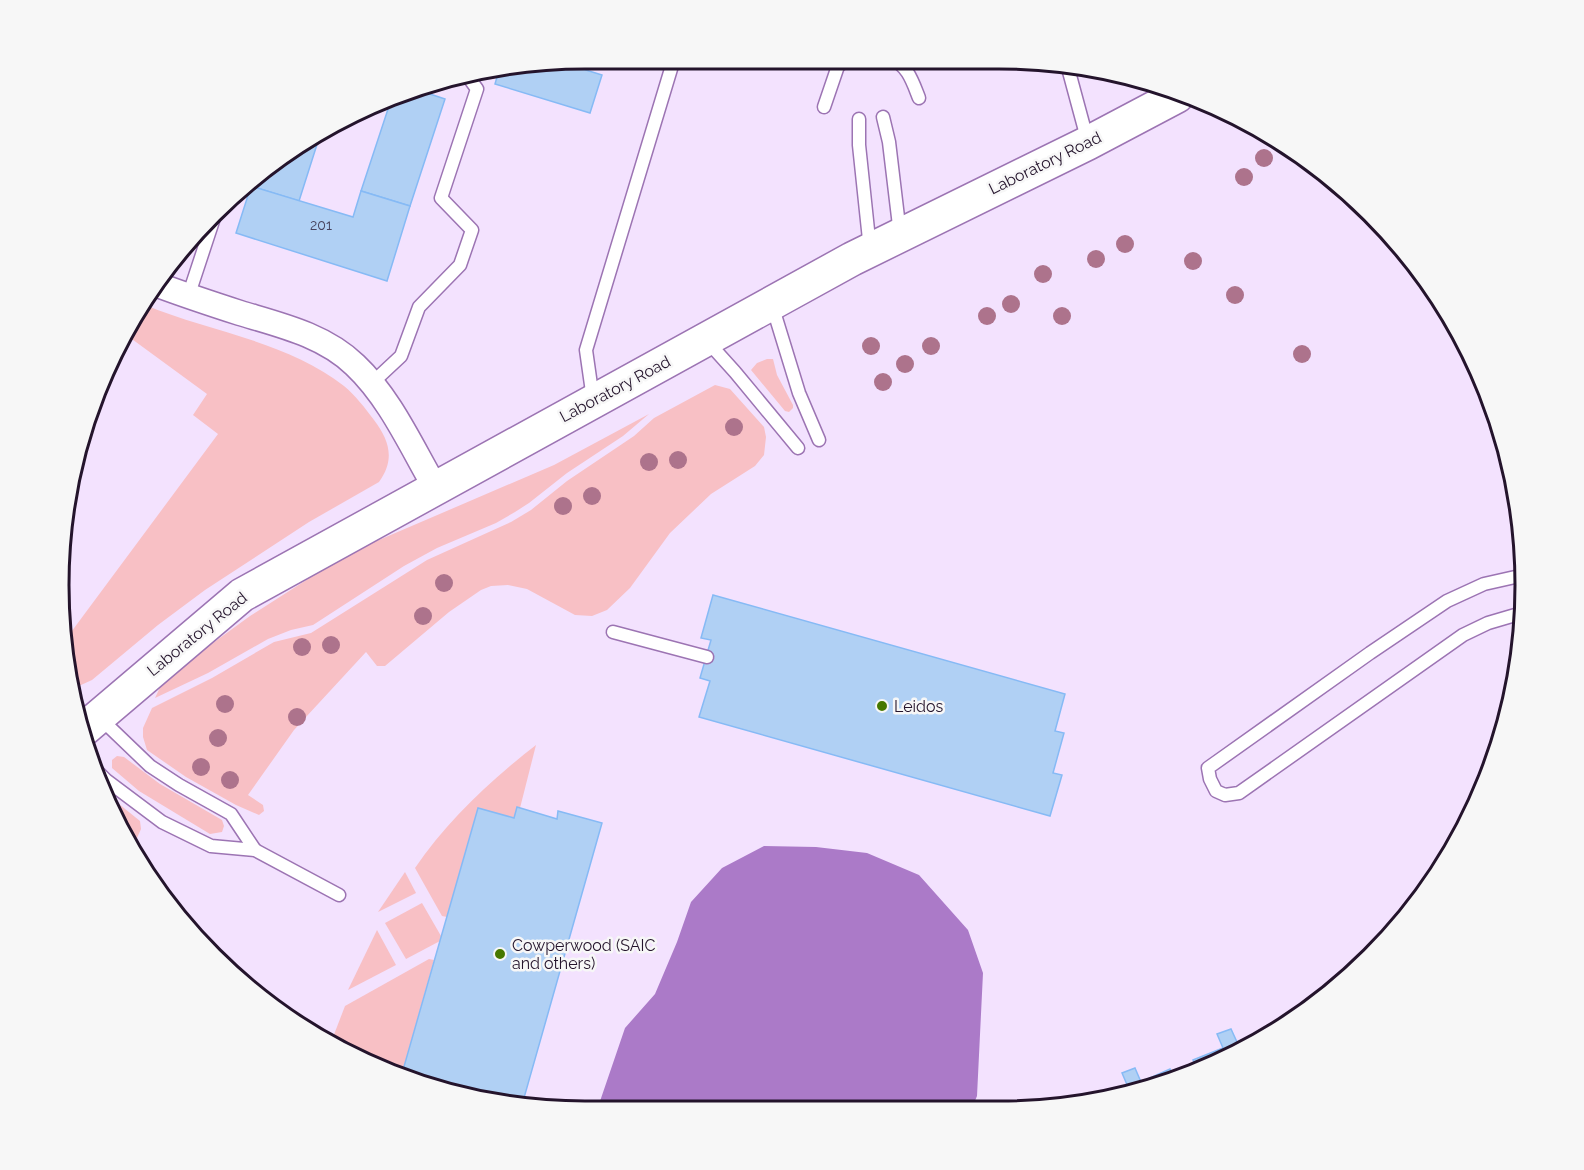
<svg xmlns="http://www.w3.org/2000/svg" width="1584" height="1170" font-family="Raleway,sans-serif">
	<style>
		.green { fill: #f8c0c5 }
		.water { fill: #ab7ac8 }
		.building { fill: #b0d0f4; stroke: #86baf5; stroke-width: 1.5 }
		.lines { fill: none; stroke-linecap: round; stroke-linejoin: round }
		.lane-casing { stroke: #9c74b3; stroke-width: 15 }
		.street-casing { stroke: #9c74b3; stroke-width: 27 }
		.secondary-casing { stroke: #9c74b3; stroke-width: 36 }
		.lane { stroke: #fff; stroke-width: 12 }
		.street { stroke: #fff; stroke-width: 24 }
		.secondary { stroke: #fff; stroke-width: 33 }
		.tree { fill: #ad738c }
		.poi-dot { fill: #467800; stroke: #f7f7f7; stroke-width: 2 }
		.labels { text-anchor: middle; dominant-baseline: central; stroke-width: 5; stroke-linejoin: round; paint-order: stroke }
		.number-label { font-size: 14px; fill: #47435e }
		.street-label { font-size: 16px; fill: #24142c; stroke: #f7f7f7 }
		.poi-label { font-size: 16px; fill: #24142c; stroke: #f7f7f7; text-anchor: start }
		.rim { fill: none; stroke: #24142c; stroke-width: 3 }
	</style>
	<rect width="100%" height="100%" fill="#f3e2fe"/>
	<!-- green -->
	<g class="green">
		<path d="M 145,305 C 210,332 287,341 344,386 C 355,395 365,408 374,420 C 390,441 395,460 379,482 L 309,522 L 205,590 L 158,625 L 92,680 L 81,685 L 72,686 L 63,653 L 63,643 L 218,434 L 193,415 L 207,394 L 125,334 Z"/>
		<polygon points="767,359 773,359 777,375 793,405 793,408 789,412 785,411 751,370 757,363"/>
		<polygon points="715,385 730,389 764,427 766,437 764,455 755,466 711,494 670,533 630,588 607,610 592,616 575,615 527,589 508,585 491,586 481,590 449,612 385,666 377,666 366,652 294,730 248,795 263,805 264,811 259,815 236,805 186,777 147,750 143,737 143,728 152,708 212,678 274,642 311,633 427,560 511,522 531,510 567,481 634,436 654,418"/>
		<polygon points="649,414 623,436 567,473 529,503 515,512 496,523 437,548 404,566 313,625 291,630 268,639 208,673 155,698 163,681 180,667 250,616 322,570 365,546 554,465"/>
		<path d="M 536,745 L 520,808 L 514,818 L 478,808 L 447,917 L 442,916 L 415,868 C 447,821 491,780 536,745 Z"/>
		<polygon points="117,756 124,757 160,784 222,820 224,826 222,832 210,834 139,791 112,768 112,760"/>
		<polygon points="99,788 140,821 141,829 133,847"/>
		<polygon points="405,872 416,893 378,912"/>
		<polygon points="422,903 441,936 440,941 406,959 385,923"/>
		<polygon points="377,930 396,965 348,990"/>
		<polygon points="429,959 434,960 401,1077 330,1045 345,1006"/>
	</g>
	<!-- water -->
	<polygon class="water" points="764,846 816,847 867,853 919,875 968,930 983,973 977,1096 972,1108 597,1110 625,1028 655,994 677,942 691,902 722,868"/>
	<!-- building -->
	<g class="building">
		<polygon points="837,59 888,59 868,69"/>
		<polygon points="560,62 602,75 590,113 495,84 499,70"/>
		<polygon points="418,90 445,99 410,206 361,191 390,103"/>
		<polygon points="320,135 299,201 251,186 293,147"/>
		<polygon points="251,186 353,217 361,191 410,206 387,281 236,233"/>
		<polygon points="713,595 1065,694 1055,731 1064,733 1053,773 1062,775 1050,816 699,717 710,681 700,678 711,640 701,638"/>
		<polygon points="517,807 557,819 558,811 602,823 522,1105 416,1084 401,1077 478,808 514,818"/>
		<polygon points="1272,1028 1272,1030 1198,1072 1193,1060 1223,1048 1217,1034 1231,1029 1237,1042"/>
		<polygon points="1135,1068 1141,1082 1170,1069 1174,1078 1100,1098 1128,1087 1122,1073"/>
	</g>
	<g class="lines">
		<defs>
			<g id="lane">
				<path d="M 891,59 C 908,65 913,83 919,98"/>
				<polyline points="1068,68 1088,142"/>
				<polyline points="824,107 838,66 848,59"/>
				<polyline points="883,117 889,142 900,234"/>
				<polyline points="859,119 859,145 870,249"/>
				<polyline points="188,297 215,215"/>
				<polyline points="772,305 799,393 819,440"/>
				<polyline points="707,341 735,372 798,448"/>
				<polyline points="371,384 401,356 419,307 460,265 472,230 441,198 477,89 469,78 462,75"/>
				<polyline points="593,399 586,350 674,59"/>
				<polyline points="1522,613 1488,623 1463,635 1239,793 1225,795 1216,791 1210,779 1208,768 1370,653 1447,601 1484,584 1524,575"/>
				<polyline points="613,632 707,657"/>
				<polyline points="101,719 150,766 179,785 231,814 255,850"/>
				<polyline points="94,768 106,780 162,822 211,846 255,850 339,895"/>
			</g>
			<path id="street" d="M 158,285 C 185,295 212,304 240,313 C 280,325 324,335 355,365 C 390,398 411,446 435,487"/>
			<polyline id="secondary" points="83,730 242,595 852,259 1088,143 1177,96"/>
		</defs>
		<!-- lane casing -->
		<use href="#lane" class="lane-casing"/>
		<!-- street casing -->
		<use href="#street" class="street-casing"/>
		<!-- secondary casing -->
		<use href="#secondary" class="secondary-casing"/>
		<!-- lane -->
		<use href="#lane" class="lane"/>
		<!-- street -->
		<use href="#street" class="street"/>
		<!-- secondary -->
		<use href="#secondary" class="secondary"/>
	</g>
	<!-- trees -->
	<g class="tree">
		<circle cx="1264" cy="158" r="9"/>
		<circle cx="1244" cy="177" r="9"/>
		<circle cx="1125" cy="244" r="9"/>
		<circle cx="1096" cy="259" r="9"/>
		<circle cx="1193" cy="261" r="9"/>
		<circle cx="1043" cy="274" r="9"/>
		<circle cx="1235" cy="295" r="9"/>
		<circle cx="1011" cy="304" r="9"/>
		<circle cx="987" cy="316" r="9"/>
		<circle cx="1062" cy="316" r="9"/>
		<circle cx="871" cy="346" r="9"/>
		<circle cx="931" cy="346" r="9"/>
		<circle cx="1302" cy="354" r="9"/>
		<circle cx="905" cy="364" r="9"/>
		<circle cx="883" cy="382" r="9"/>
		<circle cx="734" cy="427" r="9"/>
		<circle cx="678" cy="460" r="9"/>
		<circle cx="649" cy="462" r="9"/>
		<circle cx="592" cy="496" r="9"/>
		<circle cx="563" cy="506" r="9"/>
		<circle cx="444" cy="583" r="9"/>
		<circle cx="423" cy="616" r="9"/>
		<circle cx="331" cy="645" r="9"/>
		<circle cx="302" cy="647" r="9"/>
		<circle cx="225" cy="704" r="9"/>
		<circle cx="297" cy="717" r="9"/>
		<circle cx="218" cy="738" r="9"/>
		<circle cx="201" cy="767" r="9"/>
		<circle cx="230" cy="780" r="9"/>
	</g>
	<!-- markers -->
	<g class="poi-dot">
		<circle cx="882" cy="706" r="6"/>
		<circle cx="500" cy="954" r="6"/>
	</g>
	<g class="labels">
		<!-- number labels -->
		<g class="number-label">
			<text x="321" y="225">201</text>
		</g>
		<!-- street labels -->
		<g class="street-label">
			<text transform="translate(1045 163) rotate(-26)">Laboratory Road</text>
			<text transform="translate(615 389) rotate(-28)">Laboratory Road</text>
			<text transform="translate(197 634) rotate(-39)">Laboratory Road</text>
		</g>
		<!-- poi labels -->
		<g class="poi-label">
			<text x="894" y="706">Leidos</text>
			<text x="512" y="945">Cowperwood (SAIC<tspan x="512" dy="18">and others)</tspan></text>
		</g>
	</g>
	<!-- crop -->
	<path d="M0 0H1584V1170H0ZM585 69H999A516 516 0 0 1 1515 585V585A516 516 0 0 1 999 1101H585A516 516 0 0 1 69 585V585A516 516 0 0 1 585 69Z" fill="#f7f7f7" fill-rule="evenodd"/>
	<path class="rim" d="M585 69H999A516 516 0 0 1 1515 585V585A516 516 0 0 1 999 1101H585A516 516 0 0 1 69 585V585A516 516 0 0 1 585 69Z"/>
</svg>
